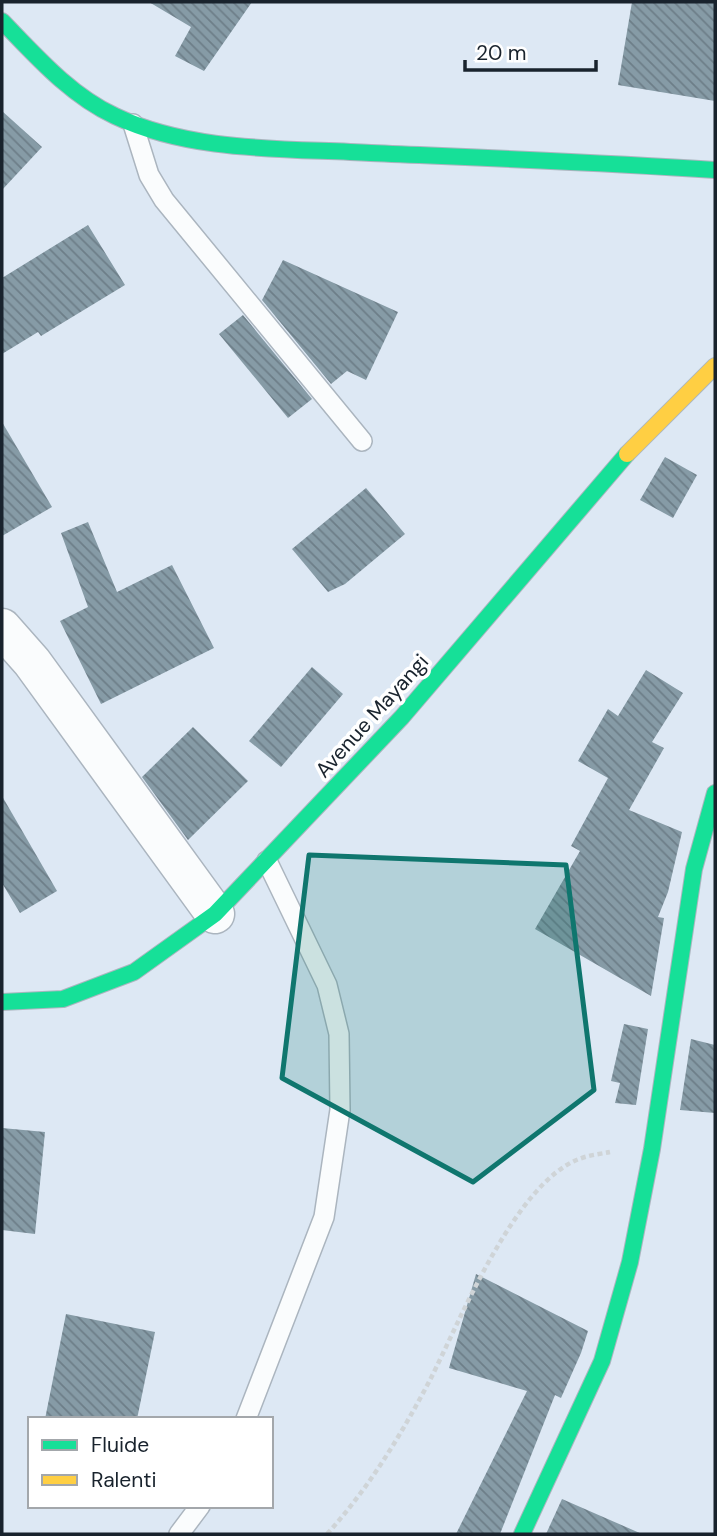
<svg xmlns="http://www.w3.org/2000/svg" width="717" height="1536" font-family="'DM Sans',sans-serif">
	<style>
		.building { fill: url(#building-back-hatch) }
		.lines { fill: none; stroke-linecap: round; stroke-linejoin: round }
		.lane-casing { stroke: #abb5bf; stroke-width: 22 }
		.street-casing { stroke: #abb5bf; stroke-width: 41 }
		.fast-casing { stroke: #abb5bf; stroke-width: 18 }
		.slow-casing { stroke: #abb5bf; stroke-width: 18 }
		.path { stroke: #cfd4d7; stroke-width: 4.5; stroke-dasharray: 5 3.5; stroke-linecap: butt }
		.lane { stroke: #fafcfd; stroke-width: 19 }
		.street { stroke: #fafcfd; stroke-width: 38 }
		.fast { stroke: #16e098; stroke-width: 16 }
		.slow { stroke: #ffcf43; stroke-width: 16 }
		.marked { fill: #0f766e; fill-opacity: 0.2; stroke: #0f766e; stroke-width: 5; stroke-linejoin: round }
		.labels { text-anchor: middle; dominant-baseline: central; stroke-width: 7; stroke-linejoin: round; paint-order: stroke }
		.street-label { font-size: 21px; fill: #19232d; stroke: #fff }
	</style>
	<defs>
		<pattern id="building-back-hatch" width="6" height="6" patternUnits="userSpaceOnUse" patternTransform="scale(1.75)"><rect width="6" height="6" fill="#869ba6"/><path d="M-1 5l2 2M0 0l6 6M5-1l2 2" fill="none" stroke="#6d7e88"/></pattern>
	</defs>
	<rect width="100%" height="100%" fill="#dde8f4"/>
	<!-- building -->
	<g class="building">
		<polygon points="149,2 252,2 204,71 175,56 191,27"/>
		<polygon points="632,2 715,2 715,101 618,85"/>
		<polygon points="2,111 42,147 2,190"/>
		<polygon points="88,225 125,285 41,336 38,332 2,354 2,278"/>
		<polygon points="283,260 398,312 366,380 347,371 331,384 262,300"/>
		<polygon points="243,315 312,399 288,418 219,334"/>
		<polygon points="2,422 52,507 2,536"/>
		<polygon points="665,457 697,475 673,518 640,500"/>
		<polygon points="366,488 405,534 345,584 328,592 292,549"/>
		<polygon points="88,522 117,592 172,565 214,648 101,704 60,621 88,607 61,533"/>
		<polygon points="312,667 343,694 281,767 249,741"/>
		<polygon points="646,670 683,693 652,742 664,748 629,810 682,832 668,892 658,917 664,918 651,996 535,929 580,851 571,846 608,778 578,761 608,709 618,716"/>
		<polygon points="193,727 248,781 188,840 142,777"/>
		<polygon points="2,796 57,891 20,913 2,883"/>
		<polygon points="624,1024 648,1029 636,1105 615,1103 620,1083 611,1081"/>
		<polygon points="691,1039 715,1045 715,1113 680,1110"/>
		<polygon points="2,1128 45,1132 35,1234 2,1230"/>
		<polygon points="476,1274 588,1331 581,1353 561,1398 555,1395 500,1534 456,1534 527,1391 449,1368"/>
		<polygon points="66,1314 155,1332 137,1419 45,1419"/>
		<polygon points="562,1499 642,1534 546,1534"/>
	</g>
	<g class="lines">
		<defs>
			<g id="lane">
				<polyline points="133,124 149,175 164,200 362,441"/>
				<polyline points="246,1419 324,1217 340,1110 339,1034 327,985 267,861"/>
				<polyline points="179,1534 200,1506"/>
			</g>
			<polyline id="street" points="2,628 32,662 215,914"/>
			<g id="fast">
				<path d="M 2,21 C 36,56 70,95 115,116 C 193,153 287,148 371,153 C 485,158 600,162 715,170"/>
				<polyline points="2,1002 63,999 134,972 215,914 402,717 627,454"/>
				<polyline points="522,1534 602,1361 630,1262 652,1149 694,869 715,793"/>
			</g>
			<polyline id="slow" points="627,454 715,366"/>
		</defs>
		<!-- lane casing -->
		<use href="#lane" class="lane-casing"/>
		<!-- street casing -->
		<use href="#street" class="street-casing"/>
		<!-- fast casing -->
		<use href="#fast" class="fast-casing"/>
		<!-- slow casing -->
		<use href="#slow" class="slow-casing"/>
		<!-- path -->
		<path class="path" d="M 327,1534 C 369,1488 401,1435 430,1380 C 460,1321 515,1183 579,1159 C 589,1155 600,1154 610,1152"/>
		<!-- lane -->
		<use href="#lane" class="lane"/>
		<!-- street -->
		<use href="#street" class="street"/>
		<!-- fast -->
		<use href="#fast" class="fast"/>
		<!-- slow -->
		<use href="#slow" class="slow"/>
	</g>
	<!-- marked area -->
	<path class="marked" d="M 309,855 L 566,865 L 594,1090 L 473,1182 L 282,1078 Z"/>
	<g class="labels">
		<!-- street labels -->
		<g class="street-label">
			<text transform="translate(372 716) rotate(-48)">Avenue Mayangi</text>
		</g>
	</g>
	<!-- border -->
	<rect width="717" height="1536" fill="none" stroke="#19232d" stroke-width="7"/>
	<!-- legend -->
	<rect x="28" y="1417" width="245" height="91" fill="#ffffff" stroke="#a3a7ab" stroke-width="2"/>
	<rect x="42" y="1440" width="35" height="10" fill="#16e098" stroke="#a3a7ab" stroke-width="2"/>
	<text x="91" y="1452" font-size="21" fill="#19232d">Fluide</text>
	<rect x="42" y="1475" width="35" height="10" fill="#ffcf43" stroke="#a3a7ab" stroke-width="2"/>
	<text x="91" y="1487" font-size="21" fill="#19232d">Ralenti</text>
	<!-- scale -->
	<path d="M465 60v10h131v-10" fill="none" stroke="#19232d" stroke-width="3.5"/>
	<text x="476" y="60" font-size="21" fill="#19232d" stroke="#ffffff" stroke-width="5" paint-order="stroke">20 m</text>
</svg>
